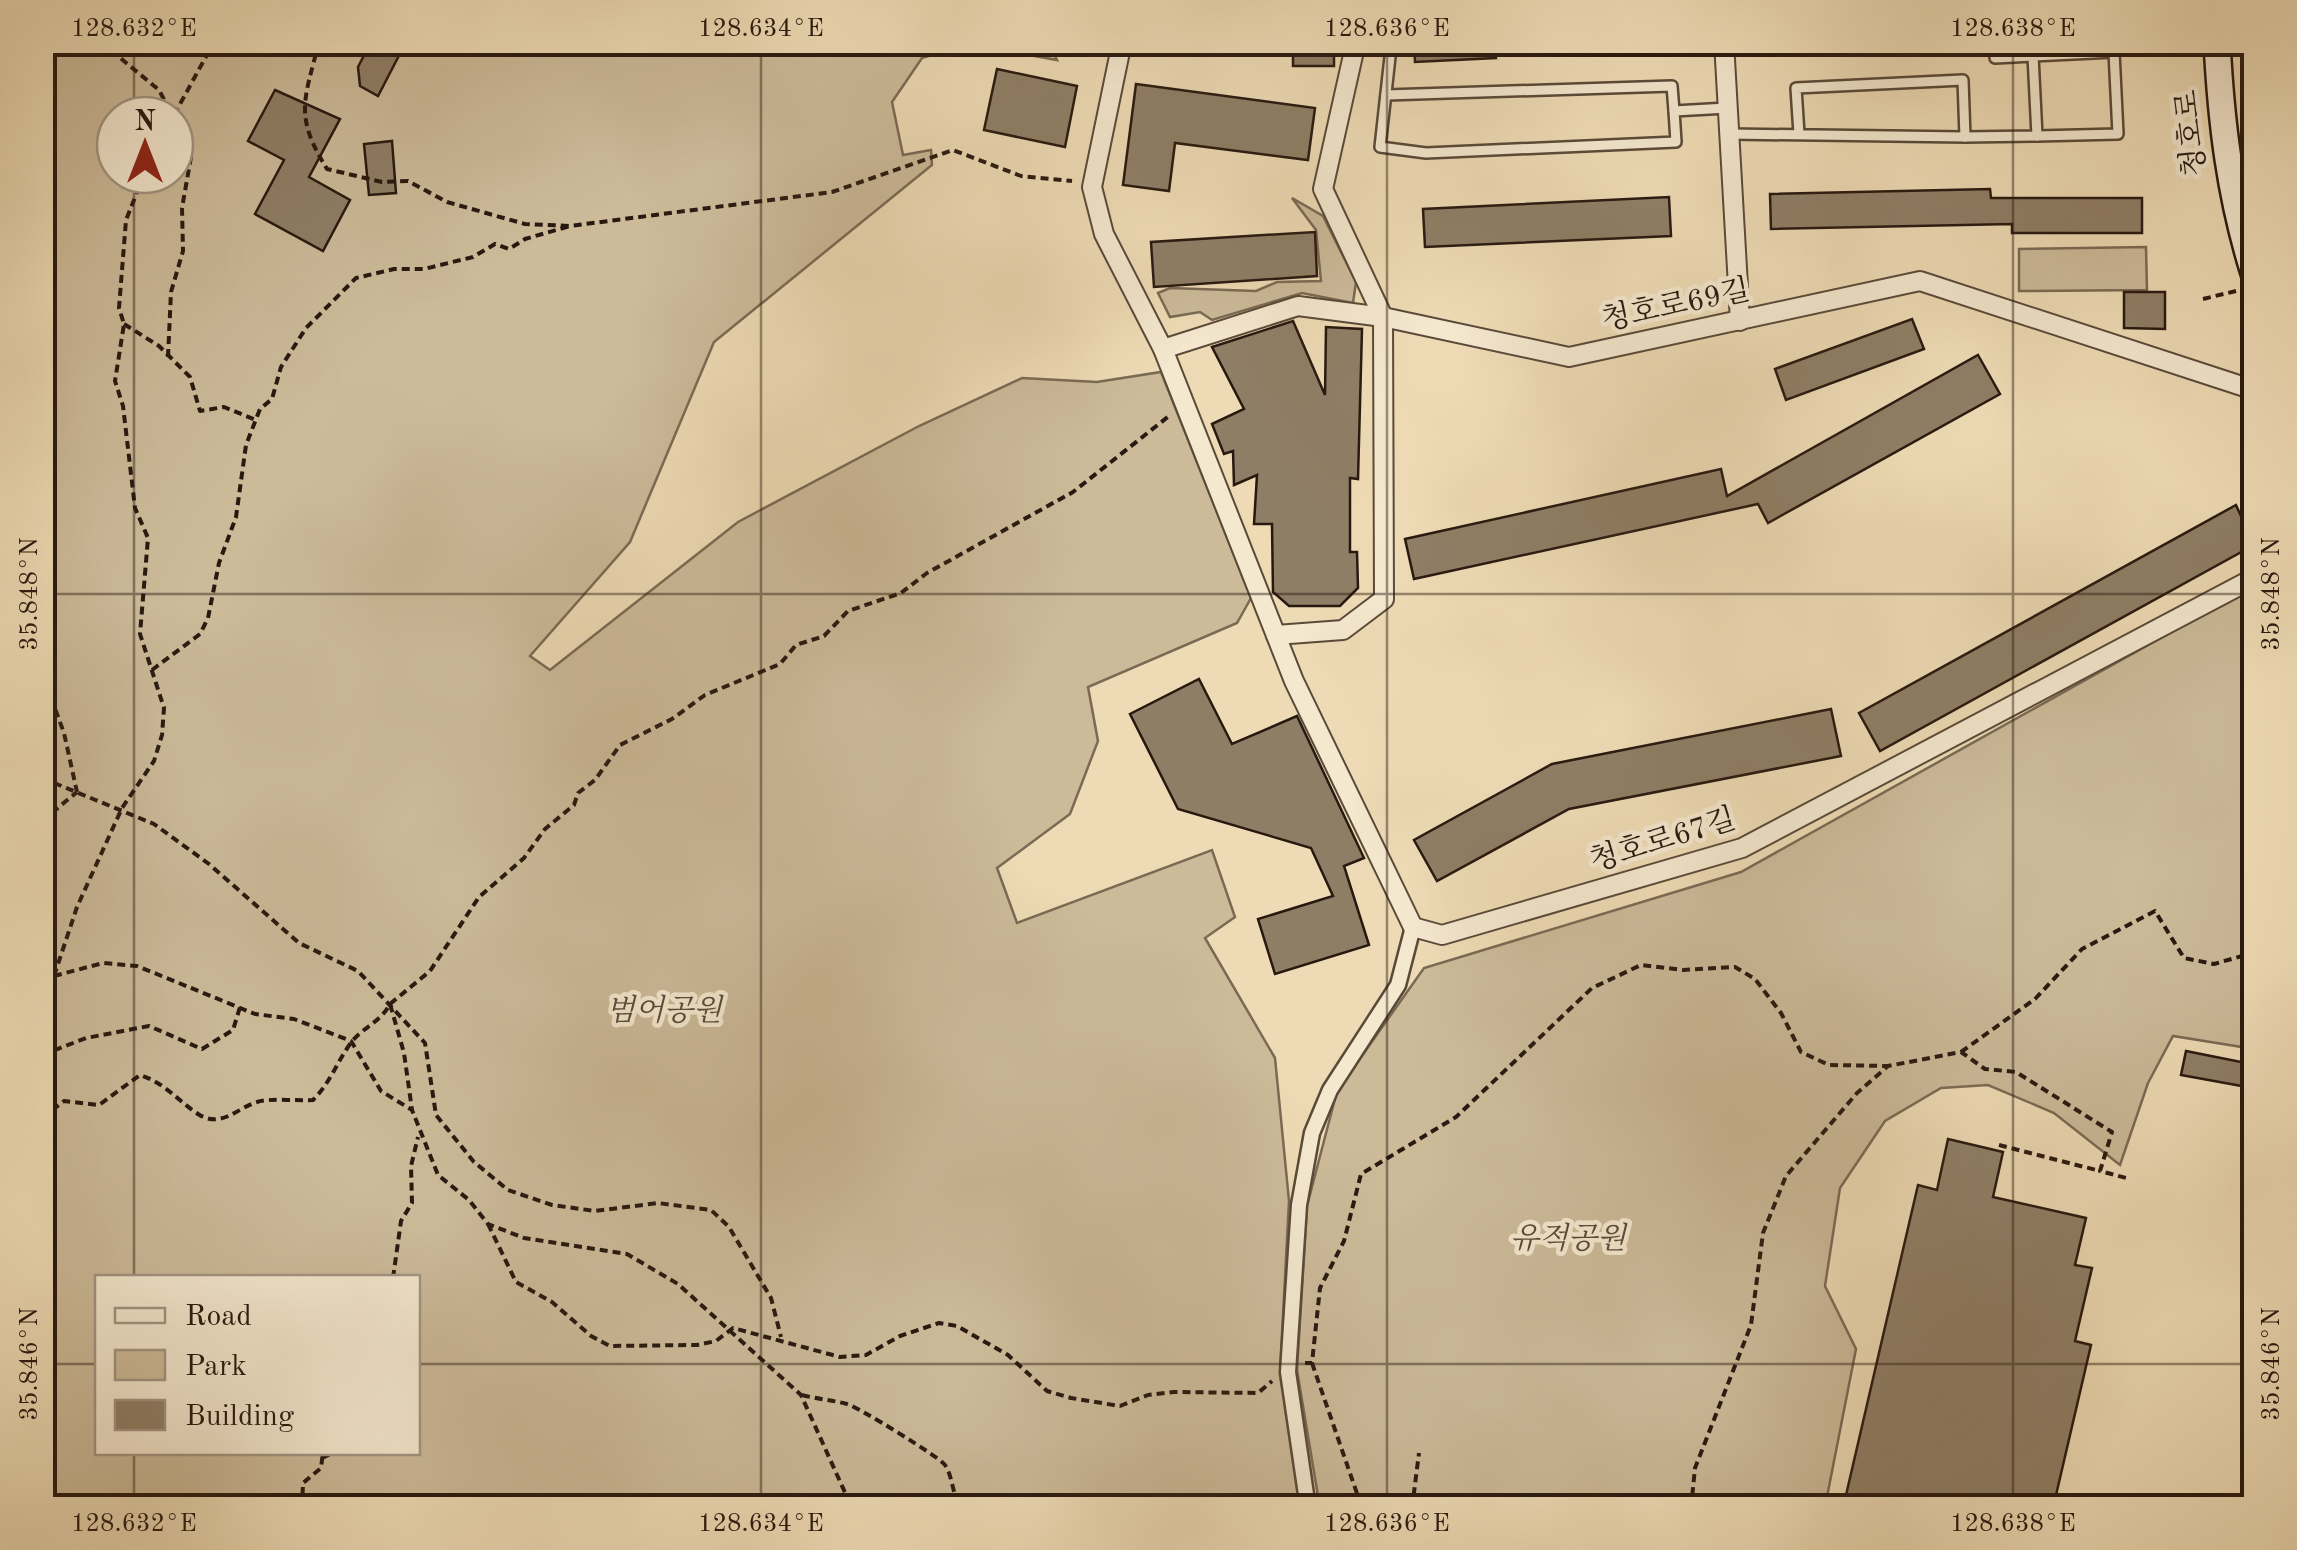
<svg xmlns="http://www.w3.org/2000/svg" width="2297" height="1550" font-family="'Old Standard TT','Noto Serif KR',serif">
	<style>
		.green { fill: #ccba99; stroke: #7a6a54; stroke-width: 2.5; fill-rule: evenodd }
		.building { fill: #8f7e66; stroke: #281910; stroke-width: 2.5 }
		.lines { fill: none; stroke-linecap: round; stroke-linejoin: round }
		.service-casing { stroke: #5a4a39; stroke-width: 14 }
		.pedestrian-casing { stroke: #5a4a39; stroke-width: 19 }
		.minor-casing { stroke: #5a4a39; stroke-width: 22 }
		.secondary-casing { stroke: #281910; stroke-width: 30 }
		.path { stroke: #281910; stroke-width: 4; stroke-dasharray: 8 5; stroke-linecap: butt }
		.service { stroke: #f4e8cf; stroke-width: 9 }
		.pedestrian { stroke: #f4e8cf; stroke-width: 14 }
		.minor { stroke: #f4e8cf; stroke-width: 18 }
		.secondary { stroke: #f4e8cf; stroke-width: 25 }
		.ticks { fill: none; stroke: #281910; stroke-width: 2.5; stroke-opacity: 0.45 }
		.labels { text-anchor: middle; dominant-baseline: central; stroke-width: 9; stroke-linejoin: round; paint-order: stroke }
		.street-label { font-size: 30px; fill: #281910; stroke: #f4e8cf }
		.park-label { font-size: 30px; font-style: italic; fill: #594939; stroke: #f4e8cf }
		.neatline { fill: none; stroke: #281910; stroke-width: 4 }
		.ticks-label { font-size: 25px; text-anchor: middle; fill: #281910 }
	</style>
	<rect width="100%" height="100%" fill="#eedbb5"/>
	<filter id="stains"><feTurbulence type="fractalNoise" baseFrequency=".002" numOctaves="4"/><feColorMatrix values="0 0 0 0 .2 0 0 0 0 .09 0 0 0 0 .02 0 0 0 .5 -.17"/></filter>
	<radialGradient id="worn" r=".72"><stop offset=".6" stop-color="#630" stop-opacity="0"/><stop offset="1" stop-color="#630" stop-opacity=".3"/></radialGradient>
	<!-- green -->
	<g class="green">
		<path d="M 42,43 L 1049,43 L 1057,60 L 968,44 L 922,58 L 892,102 L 903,155 L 931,150 L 932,165 L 714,342 L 630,542 L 530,656 L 550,670 L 738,522 L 919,426 L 1022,378 L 1097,382 L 1161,372 L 1251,598 L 1237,623 L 1088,687 L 1098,741 L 1070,814 L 997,868 L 1017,923 L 1212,850 L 1235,917 L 1205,938 L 1275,1058 L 1289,1201 L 1280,1374 L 1303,1507 L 43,1507 ZM 115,115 L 175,115 L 175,175 L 115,175 ZM 98,1278 L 418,1278 L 418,1452 L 98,1452 Z"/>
		<polygon points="1292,198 1323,216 1356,282 1353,303 1302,293 1212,320 1200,312 1170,317 1158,293 1170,288 1256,291 1277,282 1321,281 1316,230"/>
		<polygon points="2146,247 2147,290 2019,291 2019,249"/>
		<polygon points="2254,586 2254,1049 2173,1036 2148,1083 2120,1165 2054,1113 1988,1085 1941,1088 1885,1121 1840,1188 1825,1286 1856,1349 1825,1507 1320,1508 1297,1370 1307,1206 1337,1091 1424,968 1741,872"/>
	</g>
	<!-- building -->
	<g class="building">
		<polygon points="371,42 406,42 378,96 360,86 358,67"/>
		<polygon points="1414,42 1495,42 1496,58 1415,62"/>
		<polygon points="1334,47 1334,66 1293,66 1293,48"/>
		<polygon points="997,69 1077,86 1065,147 984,130"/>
		<polygon points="1136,84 1315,108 1308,160 1175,143 1169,191 1123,185"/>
		<polygon points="275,90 340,119 309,177 350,200 323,251 255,214 284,160 248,141"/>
		<polygon points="392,141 396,193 369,195 364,144"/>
		<polygon points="1990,189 1991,198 2142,198 2142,233 2012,233 2012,224 1771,229 1770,194"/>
		<polygon points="1669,197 1671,236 1425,247 1423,209"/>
		<polygon points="1315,232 1317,276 1154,287 1151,242"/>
		<polygon points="2124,292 2165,292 2165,329 2124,328"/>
		<polygon points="1912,319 1924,349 1786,400 1775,369"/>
		<polygon points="1293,321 1325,395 1326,327 1362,329 1358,479 1350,478 1350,552 1357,552 1358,588 1340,606 1289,606 1273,592 1272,524 1254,524 1257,475 1234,485 1233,451 1224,454 1212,424 1244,409 1212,347"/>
		<polygon points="1978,355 2000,394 1768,523 1758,504 1414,579 1405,539 1721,469 1727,496"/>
		<polygon points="2236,505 2254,545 1880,751 1859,713"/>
		<polygon points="1199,679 1232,744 1297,716 1364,858 1344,866 1369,945 1275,974 1258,919 1333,896 1311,848 1178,809 1130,714"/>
		<polygon points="1831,709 1841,756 1569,809 1437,881 1414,840 1552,764"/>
		<polygon points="2186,1051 2251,1064 2247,1087 2181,1075"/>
		<polygon points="1948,1139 2003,1152 1993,1197 2086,1218 2075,1265 2092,1268 2075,1341 2091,1345 2053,1508 1843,1508 1918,1185 1937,1190"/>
	</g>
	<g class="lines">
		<defs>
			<g id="service">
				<polyline points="2033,56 2114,52 2118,134 2037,136"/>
				<polyline points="1390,57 1380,147 1426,153 1676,142 1674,111 1727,108"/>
				<polyline points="1386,95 1672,86 1674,111"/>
				<polyline points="1729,134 1965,137 1963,80 1796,88 1799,134"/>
				<polyline points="1965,137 2037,136 2033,56 1995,58"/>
			</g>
			<polyline id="pedestrian" points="1308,1508 1288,1372 1299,1205 1312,1133 1330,1090 1398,985 1413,927"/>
			<g id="minor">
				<polyline points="1122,42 1092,187 1104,234 1163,349 1294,681 1413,927 1442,935 1742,848 2254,578"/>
				<polyline points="1724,42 1740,321"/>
				<polyline points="1163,349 1298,306 1383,317 1569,357 1920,281 2254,390"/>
				<polyline points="1276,635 1343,630 1384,599 1383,317 1323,189 1356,42"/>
			</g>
			<path id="secondary" d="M 2217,42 C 2221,122 2230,197 2254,273"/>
		</defs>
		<!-- service casing -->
		<use href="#service" class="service-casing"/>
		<!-- pedestrian casing -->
		<use href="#pedestrian" class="pedestrian-casing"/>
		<!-- minor casing -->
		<use href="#minor" class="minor-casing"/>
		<!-- secondary casing -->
		<use href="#secondary" class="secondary-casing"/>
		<!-- path -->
		<g class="path">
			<polyline points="101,42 159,90 172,115"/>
			<path d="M 319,42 C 304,101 294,116 327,169 L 382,182 L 408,181 L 447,202 L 525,224 L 570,226 L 832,192 L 953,150 L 1021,176 L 1072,181"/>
			<polyline points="174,115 214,42"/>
			<polyline points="2203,299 2240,290"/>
			<polyline points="124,324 159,346 190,377 200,411 224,407 256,420"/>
			<polyline points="168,357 171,292 183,251 182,208 191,157 190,146 175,121"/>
			<polyline points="152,670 200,634 208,618 219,563 236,517 246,445 260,409 272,399 281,367 306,328 356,278 394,269 424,269 473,257 495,244 509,249 525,239 570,226"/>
			<polyline points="42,673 64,733 77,792"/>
			<polyline points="42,778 154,824 209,864 299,943 358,971 425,1043 436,1115 474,1162 508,1190 552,1205 595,1211 658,1203 711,1210 729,1227 771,1298 781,1337"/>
			<polyline points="42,821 77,792"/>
			<polyline points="2242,956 2254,934"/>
			<polyline points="54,976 103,963 137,966 255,1014 294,1019 351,1041 381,1091 412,1110 438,1175 469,1200 488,1224 524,1238 627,1254 678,1284 801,1395 852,1508"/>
			<polyline points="42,981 54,976 77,907 122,808 154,761 162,735 164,708 140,634 148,538 135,508 123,406 115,381 124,324 119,308 126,220 144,175"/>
			<polyline points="390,1004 430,971 479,897 524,858 545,829 574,805 578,793 595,780 620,745 672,719 705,695 780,664 796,645 824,636 848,611 901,593 927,573 1073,492 1169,416"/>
			<polyline points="1961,1052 2035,999 2082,949 2155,911 2184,958 2214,964 2242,956 2254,969"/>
			<polyline points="42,1055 86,1038 149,1026 202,1049 233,1030 240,1007"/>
			<polyline points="2251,1092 2254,1089"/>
			<path d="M 42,1118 L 64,1101 L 99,1105 L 140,1075 C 165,1083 177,1100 198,1114 C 221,1129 237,1108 257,1102 C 269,1098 298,1101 313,1100 C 330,1083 336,1064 350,1044 C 361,1028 380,1023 390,1004 L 404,1053 L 412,1110"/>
			<polyline points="1999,1145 2100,1171"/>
			<polyline points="488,1224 516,1282 552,1302 591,1336 610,1346 697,1345 716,1341 733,1328 840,1357 866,1355 900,1336 939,1323 957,1326 1008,1355 1047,1391 1071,1398 1120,1406 1148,1395 1174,1392 1258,1393 1272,1381"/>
			<polyline points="393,1278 401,1221 412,1203 411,1166 418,1137"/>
			<polyline points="1305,1363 1312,1363 1320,1288 1344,1241 1361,1174 1456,1117 1592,988 1641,965 1683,970 1735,967 1755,979 1781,1013 1801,1052 1829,1065 1888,1066"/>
			<polyline points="1312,1363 1362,1508"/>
			<path d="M 802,1395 C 817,1399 832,1400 847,1404 C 858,1407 941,1458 945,1465 C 954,1479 951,1494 962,1508"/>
			<polyline points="322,1458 335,1452"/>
			<polyline points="302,1508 303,1483 321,1468 323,1452"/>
			<polyline points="1412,1508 1419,1453"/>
			<polyline points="1691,1508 1695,1468 1751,1325 1763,1233 1786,1176 1857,1093 1888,1066 1961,1052 1985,1069 2016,1072 2112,1132 2100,1171 2130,1179"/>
		</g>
		<!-- service -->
		<use href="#service" class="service"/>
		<!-- pedestrian -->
		<use href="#pedestrian" class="pedestrian"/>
		<!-- minor -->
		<use href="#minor" class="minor"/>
		<!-- secondary -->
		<use href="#secondary" class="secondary"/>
	</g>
	<!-- ticks -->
	<path class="ticks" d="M 134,42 L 134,115M 761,42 L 761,1508M 1387,42 L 1387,1508M 2013,42 L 2013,1508M 134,175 L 134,1278M 42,594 L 2254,594M 42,1364 L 98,1364M 418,1364 L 2254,1364M 134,1452 L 134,1508"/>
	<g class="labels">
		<!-- street labels -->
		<g class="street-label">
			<text transform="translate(2192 133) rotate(-96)">청호로</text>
			<text transform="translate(1676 306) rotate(-12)">청호로69길</text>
			<text transform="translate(1663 841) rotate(-17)">청호로67길</text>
		</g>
		<!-- park labels -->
		<g class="park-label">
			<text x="664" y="1012">범어공원</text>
			<text x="1568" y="1240">유적공원</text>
		</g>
	</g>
	<!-- margin -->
	<rect width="2297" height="1550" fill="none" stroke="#eedbb5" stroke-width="110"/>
	<!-- legend -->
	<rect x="95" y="1275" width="325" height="180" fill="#f4e8cf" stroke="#a29583" stroke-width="2.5"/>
	<rect x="115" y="1308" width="50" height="15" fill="#f4e8cf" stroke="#a29583" stroke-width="2.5"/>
	<text x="185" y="1325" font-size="30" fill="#281910">Road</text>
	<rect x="115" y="1350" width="50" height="30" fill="#ccba99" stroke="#a29583" stroke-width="2.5"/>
	<text x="185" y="1375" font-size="30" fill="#281910">Park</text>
	<rect x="115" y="1400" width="50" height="30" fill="#8f7e66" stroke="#a29583" stroke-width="2.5"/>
	<text x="185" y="1425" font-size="30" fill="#281910">Building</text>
	<!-- north arrow -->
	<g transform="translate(145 145)"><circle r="48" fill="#f4e8cf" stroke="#a29583" stroke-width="2.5"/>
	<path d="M0-8L18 38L0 25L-18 38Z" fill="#8f2418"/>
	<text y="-15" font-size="28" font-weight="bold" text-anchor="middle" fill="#281910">N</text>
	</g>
	<rect x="55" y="55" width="2187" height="1440" class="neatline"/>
	<g class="ticks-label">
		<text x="134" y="36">128.632°E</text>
		<text x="761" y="36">128.634°E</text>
		<text x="1387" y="36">128.636°E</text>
		<text x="2013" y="36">128.638°E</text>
		<text transform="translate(28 594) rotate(-90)" y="9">35.848°N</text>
		<text transform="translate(2270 594) rotate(-90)" y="9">35.848°N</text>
		<text transform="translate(28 1364) rotate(-90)" y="9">35.846°N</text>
		<text transform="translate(2270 1364) rotate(-90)" y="9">35.846°N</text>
		<text x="134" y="1531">128.632°E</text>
		<text x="761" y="1531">128.634°E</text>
		<text x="1387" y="1531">128.636°E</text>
		<text x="2013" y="1531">128.638°E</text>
	</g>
	<rect width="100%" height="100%" filter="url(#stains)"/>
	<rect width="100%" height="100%" fill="url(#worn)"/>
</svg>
